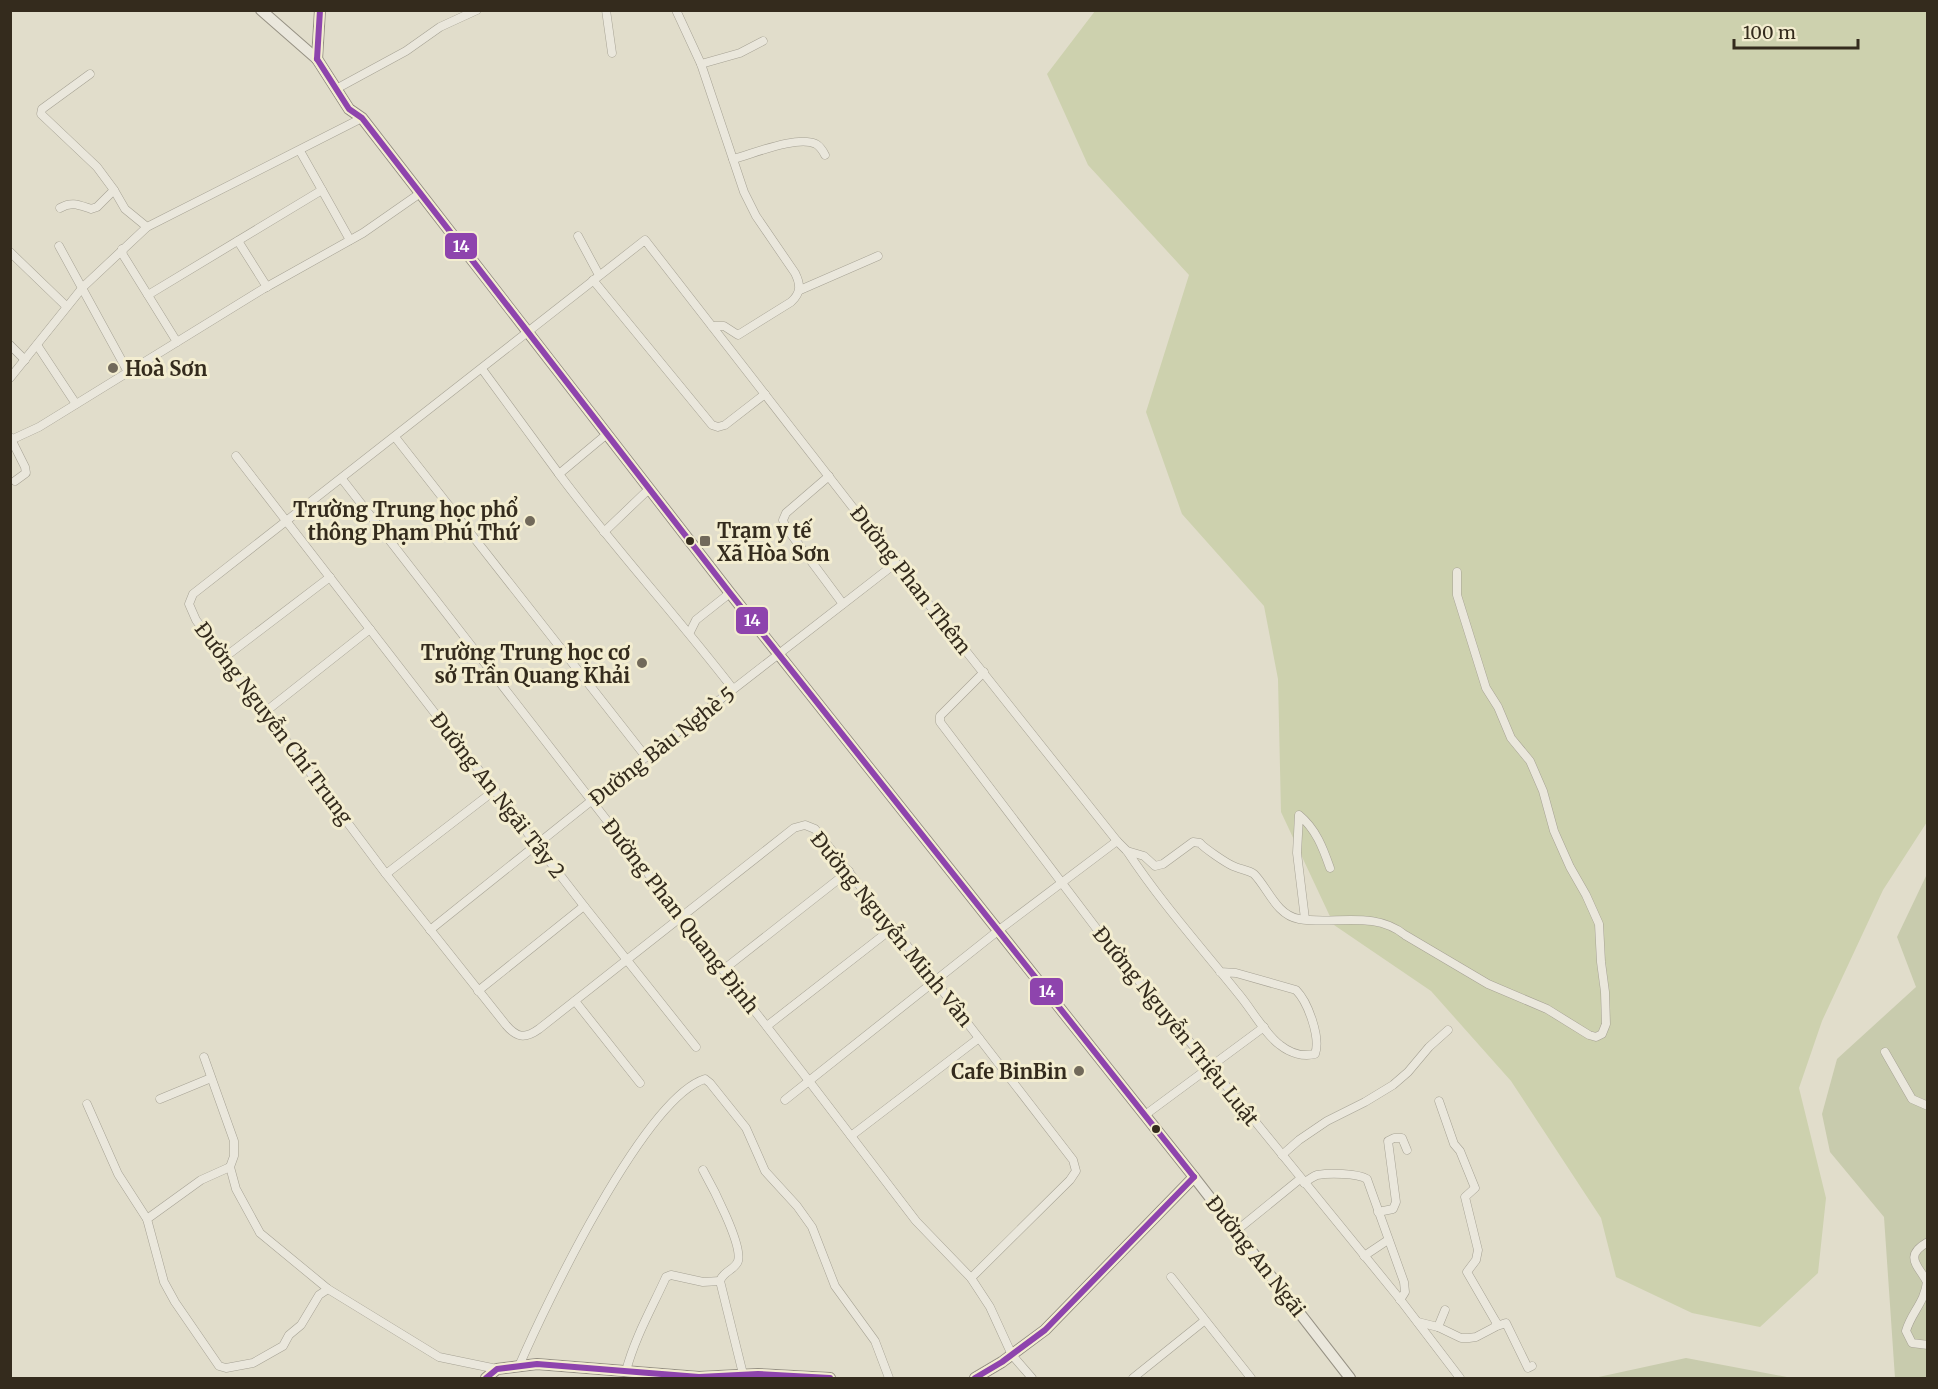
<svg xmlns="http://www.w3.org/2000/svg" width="1938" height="1389" font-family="Merriweather,serif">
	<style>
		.green { fill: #cdd1ae }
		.cemetery { fill: #c8cbad }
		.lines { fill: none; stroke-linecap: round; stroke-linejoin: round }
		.minor-casing { stroke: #a6a294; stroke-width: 9 }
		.secondary-casing { stroke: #969184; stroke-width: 12 }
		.minor { stroke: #eae7dc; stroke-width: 8 }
		.secondary { stroke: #eae7dc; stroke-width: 10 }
		.bus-1-casing { stroke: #f3edd0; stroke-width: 10 }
		.bus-1 { stroke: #8e44ad; stroke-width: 6 }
		.poi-dot { fill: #71695a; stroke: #f3edd0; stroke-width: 2 }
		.bus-dot { fill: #342b1d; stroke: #f3edd0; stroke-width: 2 }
		.labels { text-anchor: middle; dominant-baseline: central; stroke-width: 6; stroke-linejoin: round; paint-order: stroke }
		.poi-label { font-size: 20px; font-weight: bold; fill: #342b1d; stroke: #f3edd0; text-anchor: end }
		.street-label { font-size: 20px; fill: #342b1d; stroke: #f3edd0 }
		.line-badge { stroke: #f3edd0; stroke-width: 2 }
		.badge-label { font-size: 16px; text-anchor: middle; font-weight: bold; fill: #fff }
	</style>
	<rect width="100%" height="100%" fill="#e1ddcb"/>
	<!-- green -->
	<polygon class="green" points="1095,11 1927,11 1927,822 1883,890 1822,1021 1799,1088 1826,1198 1818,1273 1760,1327 1692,1313 1616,1277 1601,1218 1511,1081 1431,991 1334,925 1281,812 1278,679 1264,606 1182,514 1146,412 1189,275 1088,165 1047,74"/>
	<!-- cemetery -->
	<g class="cemetery">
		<polygon points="1927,874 1927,1378 1895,1378 1884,1217 1830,1152 1822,1114 1837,1059 1916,987 1897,937"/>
		<polygon points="1686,1358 1792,1378 1793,1378 1594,1378"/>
	</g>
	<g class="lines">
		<defs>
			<g id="minor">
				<polyline points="606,10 612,53"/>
				<path d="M 676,10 L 701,64 L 744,192 L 756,216 L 795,273 C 801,285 801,293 791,302 L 738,335 L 724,326 L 712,326"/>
				<polyline points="701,64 740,53 763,41"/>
				<polyline points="90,74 42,109 41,114 97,167 114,190"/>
				<polyline points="336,89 406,51 440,27 477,10"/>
				<polyline points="300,151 322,190"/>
				<path d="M 733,159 C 753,154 797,135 816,144 C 821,147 823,151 825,155"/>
				<path d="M 60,208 C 72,201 79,205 91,209 L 97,207 L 114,190 L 125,209 L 147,227"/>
				<polyline points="578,236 599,275"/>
				<polyline points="238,241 267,287"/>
				<polyline points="59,246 128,372"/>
				<polyline points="122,249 123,255 177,342"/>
				<polyline points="10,252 66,306"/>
				<polyline points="593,280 712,425 718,427 725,425 765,394"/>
				<polyline points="800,290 878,256"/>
				<polyline points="148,295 322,190 350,240"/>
				<polyline points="10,345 25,360"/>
				<polyline points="37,345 76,404"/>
				<polyline points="482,369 559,474"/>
				<polyline points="10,378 83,287 147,227 362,118"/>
				<path d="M 607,434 L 559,474 C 614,548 677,616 733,689"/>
				<polyline points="10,437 25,467 26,473 15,481"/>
				<polyline points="395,437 646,757"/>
				<polyline points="13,439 39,427 263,289 363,233 419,194"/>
				<polyline points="236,456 584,906 696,1047"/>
				<polyline points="829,476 786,513 783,520 785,526 843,604"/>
				<polyline points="342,479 809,1081 916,1221 971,1278 990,1307 1012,1355 1032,1378"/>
				<polyline points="604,532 649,489"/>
				<polyline points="690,632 696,620 730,593"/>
				<polyline points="225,657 330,577"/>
				<polyline points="984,672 940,716 940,722 1112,949 1210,1066 1399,1298 1460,1378"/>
				<polyline points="265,712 370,629"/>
				<path d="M 1127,851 L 1144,856 L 1155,866 L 1163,864 L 1193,842 L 1200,843 C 1204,848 1226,863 1233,866 C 1239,869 1249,870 1254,874 C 1268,888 1276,915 1299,919 C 1335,925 1374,910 1405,935 L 1488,984 L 1547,1009 L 1589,1035 L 1596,1037 L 1602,1034 L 1606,1024 L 1605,992 L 1601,962 L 1599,924 L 1586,895 L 1570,867 L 1554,831 L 1543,791 L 1530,761 L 1511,738 L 1498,707 L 1486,688 L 1457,595 L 1457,572"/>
				<polyline points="386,874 495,790"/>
				<path d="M 1305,919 L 1297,853 L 1299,815 C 1316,829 1323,848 1330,868"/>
				<polyline points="430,930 646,757 896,563"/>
				<polyline points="723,970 849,871"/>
				<polyline points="478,991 584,906"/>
				<polyline points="575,1001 640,1083"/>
				<polyline points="767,1026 894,927"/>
				<polyline points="1885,1052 1912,1099 1928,1106"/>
				<polyline points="204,1057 234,1141 234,1156 230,1167 236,1189 260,1233 328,1289 439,1357 497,1369"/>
				<polyline points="160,1099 211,1078"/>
				<polyline points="785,1100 999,930 1117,841"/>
				<polyline points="87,1104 118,1174 147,1219"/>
				<polyline points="1145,1115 1264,1027"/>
				<polyline points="851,1136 979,1038"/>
				<polyline points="1282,1155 1299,1140 1327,1121 1365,1102 1393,1085 1408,1072 1429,1047 1448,1030"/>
				<polyline points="230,1167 201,1180 147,1219 164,1282 175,1302 219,1366 226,1368 253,1363 283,1346 289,1335 301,1325 319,1295 328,1289"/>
				<path d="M 703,1170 C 712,1186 743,1245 738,1261 C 735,1270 723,1271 720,1281 L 743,1374"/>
				<path d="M 1304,1183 C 1308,1180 1312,1177 1317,1175 C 1329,1173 1357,1173 1367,1179 L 1404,1282 L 1405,1292 L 1400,1300"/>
				<polyline points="1378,1212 1393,1209 1396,1202 1388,1141 1394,1138 1402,1138 1407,1150"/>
				<polyline points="1236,1231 1300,1179"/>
				<path d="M 1928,1242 C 1903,1256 1918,1265 1927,1282 C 1925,1302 1911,1313 1906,1331 L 1912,1343 L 1928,1345"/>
				<polyline points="1364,1256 1388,1240"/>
				<polyline points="1171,1277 1251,1378"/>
				<path d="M 971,1278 L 1070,1180 L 1076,1171 L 1073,1160 L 935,981 L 815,829 L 805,825 L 794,828 L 539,1029 C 525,1039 517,1038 506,1025 L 386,874 L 196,620 L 189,604 L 193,594 L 645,240 L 896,563 L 1117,841 L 1127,851 C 1160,901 1199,945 1237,992 C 1251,1008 1264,1033 1280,1045 C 1290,1053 1303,1057 1315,1054 C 1321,1038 1308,1002 1296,990 L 1236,973 L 1220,972"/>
				<polyline points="1418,1322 1438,1327 1461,1338 1469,1338 1476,1337 1495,1327 1496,1322 1467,1272 1476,1260 1478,1250 1465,1197 1475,1188 1460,1151 1454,1144 1439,1101"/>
				<polyline points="1496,1322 1497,1326 1506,1323 1528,1368 1532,1366"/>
				<polyline points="1438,1327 1445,1310"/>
				<path d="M 519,1366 C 545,1306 644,1098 705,1079 L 710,1083 L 746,1128 L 765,1171 L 797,1206 L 812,1227 L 835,1286 L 875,1341 L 889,1378"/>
				<path d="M 626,1371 C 635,1337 652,1308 666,1277 L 671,1275 L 703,1282 L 720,1281"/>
				<polyline points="1133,1378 1204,1321"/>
			</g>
			<g id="secondary">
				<polyline points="261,10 317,59 349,109 362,118 730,593 1194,1177 1350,1378"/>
				<polyline points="317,59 320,10"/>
				<polyline points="486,1378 497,1369 537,1364 699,1377 758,1374 830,1378"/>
				<polyline points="975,1378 1002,1362 1045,1330 1194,1177"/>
			</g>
		</defs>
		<!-- minor casing -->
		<use href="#minor" class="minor-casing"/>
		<!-- secondary casing -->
		<use href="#secondary" class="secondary-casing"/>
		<!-- minor -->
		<use href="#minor" class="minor"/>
		<!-- secondary -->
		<use href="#secondary" class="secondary"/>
		<defs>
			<g id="bus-1">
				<polyline points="317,59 349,109 362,118 730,593 1194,1177"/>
				<polyline points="317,59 320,10"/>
				<polyline points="486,1378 497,1369 537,1364 699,1377 758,1374 830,1378"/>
				<polyline points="975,1378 1002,1362 1045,1330 1194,1177"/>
			</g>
		</defs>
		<!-- bus-1 casing -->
		<use href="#bus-1" class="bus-1-casing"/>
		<!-- bus-1 -->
		<use href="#bus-1" class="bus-1"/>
	</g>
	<!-- markers -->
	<g class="poi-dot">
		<circle cx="113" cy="368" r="6"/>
		<circle cx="530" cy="521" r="6"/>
		<rect x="699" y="535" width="12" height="12" rx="3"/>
		<circle cx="642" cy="663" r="6"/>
		<circle cx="1079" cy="1071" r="6"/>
	</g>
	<g class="bus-dot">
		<circle cx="690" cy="541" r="5"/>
		<circle cx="1156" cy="1129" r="5"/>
	</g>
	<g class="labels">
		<!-- poi labels -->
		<g class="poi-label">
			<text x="125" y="368" text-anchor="start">Hoà Sơn</text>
			<text x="518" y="509">Trường Trung học phổ<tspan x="518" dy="23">thông Phạm Phú Thứ</tspan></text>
			<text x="717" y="530" text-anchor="start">Trạm y tế<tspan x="717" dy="23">Xã Hòa Sơn</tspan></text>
			<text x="630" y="652">Trường Trung học cơ<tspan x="630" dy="23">sở Trần Quang Khải</tspan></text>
			<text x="1067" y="1071">Cafe BinBin</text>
		</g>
		<!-- street labels -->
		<g class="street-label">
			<text transform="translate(911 580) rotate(52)">Đường Phan Thêm</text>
			<text transform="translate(274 723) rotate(53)">Đường Nguyễn Chí Trung</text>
			<text transform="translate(662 746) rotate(-38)">Đường Bàu Nghè 5</text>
			<text transform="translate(498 795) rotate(52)">Đường An Ngãi Tây 2</text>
			<text transform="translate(681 916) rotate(52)">Đường Phan Quang Định</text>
			<text transform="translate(892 929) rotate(51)">Đường Nguyễn Minh Vân</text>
			<text transform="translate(1176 1026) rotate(51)">Đường Nguyễn Triệu Luật</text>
			<text transform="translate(1256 1256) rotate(52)">Đường An Ngãi</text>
		</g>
	</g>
	<g class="line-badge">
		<rect x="444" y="232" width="34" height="28" rx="6" fill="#8e44ad"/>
		<rect x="735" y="606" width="34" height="29" rx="6" fill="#8e44ad"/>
		<rect x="1029" y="977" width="35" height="29" rx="6" fill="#8e44ad"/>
	</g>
	<g class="badge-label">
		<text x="461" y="252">14</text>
		<text x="752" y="626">14</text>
		<text x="1047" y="997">14</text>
	</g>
	<!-- border -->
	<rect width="1938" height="1389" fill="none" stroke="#342b1d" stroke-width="24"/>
	<!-- scale -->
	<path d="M1734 39v9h124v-9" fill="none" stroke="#342b1d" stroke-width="3"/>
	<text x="1743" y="39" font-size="18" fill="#342b1d" stroke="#f3edd0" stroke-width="4.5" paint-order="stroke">100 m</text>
</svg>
